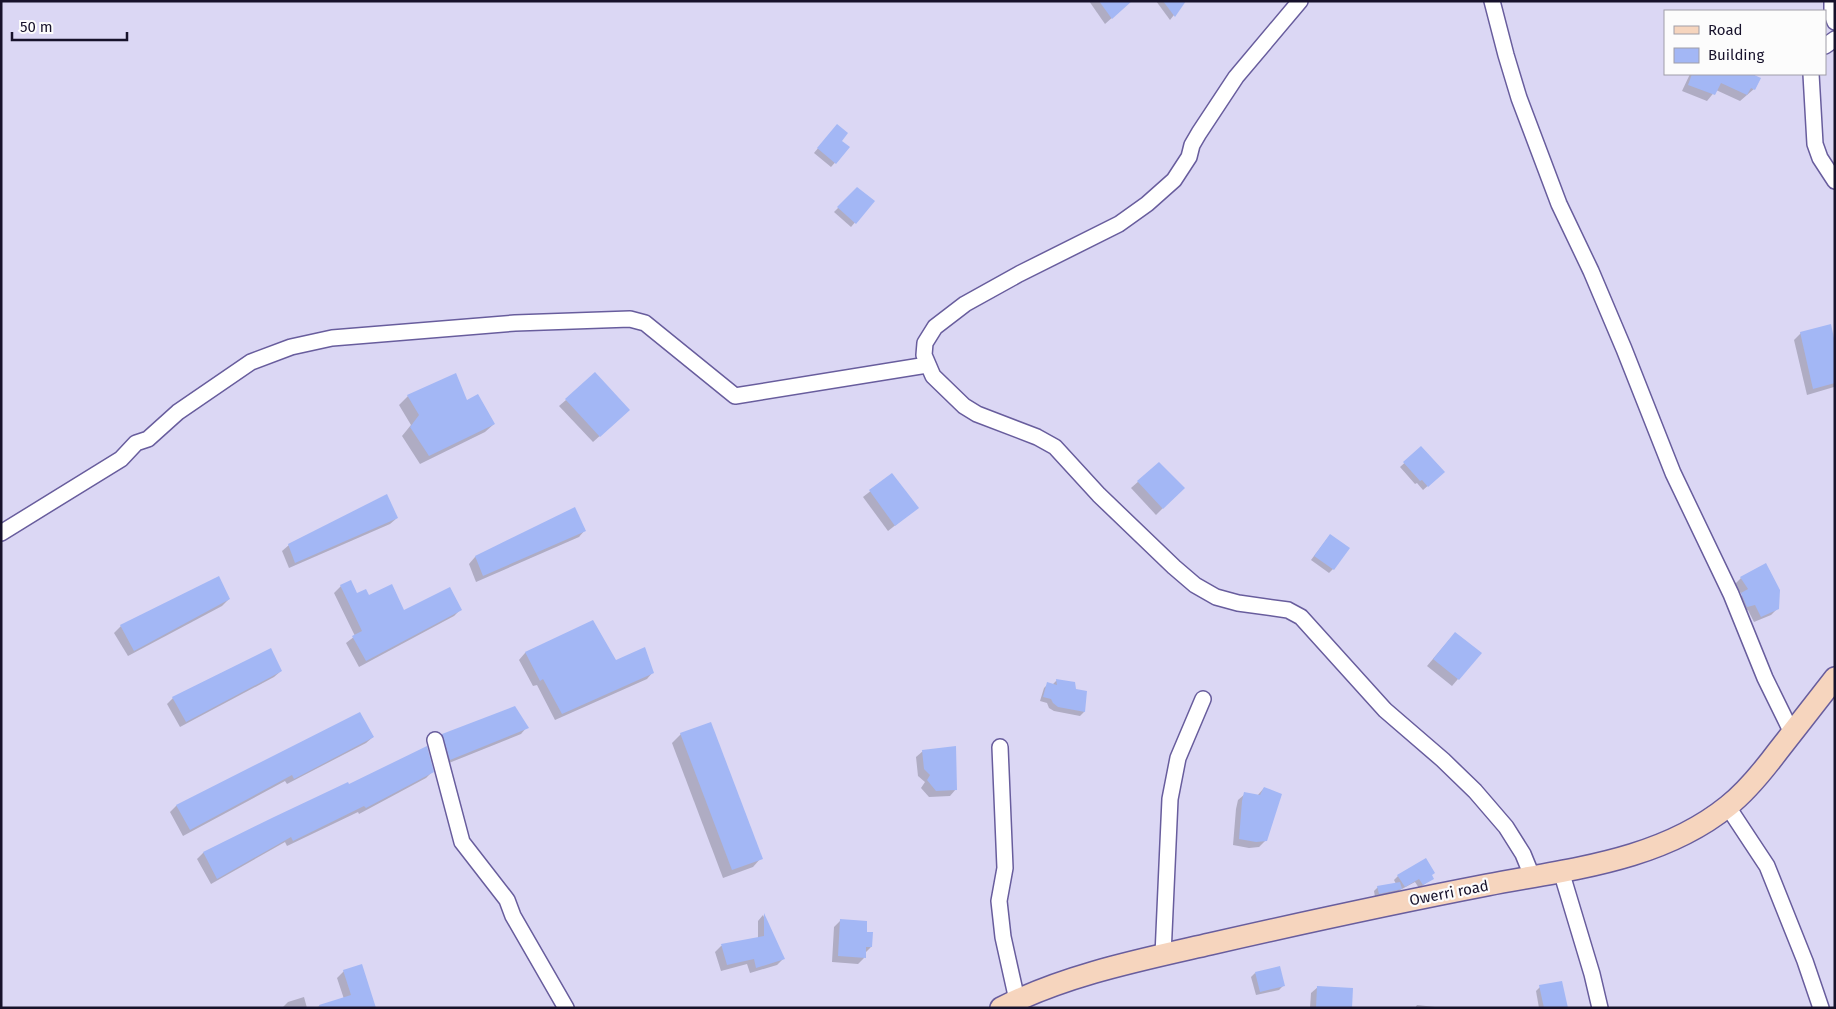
<svg xmlns="http://www.w3.org/2000/svg" width="1836" height="1009" font-family="'Fira Sans',sans-serif">
	<style>
		.shadow { fill: #0003 }
		.building { fill: #a3b7f5 }
		.lines { fill: none; stroke-linecap: round; stroke-linejoin: round }
		.minor-casing { stroke: #685d9d; stroke-width: 18 }
		.secondary-casing { stroke: #685d9d; stroke-width: 24 }
		.minor { stroke: #fff; stroke-width: 15 }
		.secondary { stroke: #f6d5be; stroke-width: 21 }
		.labels { text-anchor: middle; dominant-baseline: central; stroke-width: 4.5; stroke-linejoin: round; paint-order: stroke }
		.street-label { font-size: 15px; fill: #17122b; stroke: #fcfcfc }
	</style>
	<rect width="100%" height="100%" fill="#dbd7f4"/>
	<!-- shadow -->
	<g class="shadow">
		<polygon points="1089,1 1131,1 1105,24"/>
		<polygon points="1156,1 1185,1 1170,20"/>
		<polygon points="1690,74 1755,74 1754,89 1740,101 1716,90 1707,101 1682,91"/>
		<polygon points="833,130 840,141 848,148 831,167 814,153"/>
		<polygon points="857,189 873,201 851,227 834,212"/>
		<polygon points="1801,333 1835,350 1834,387 1807,395 1794,340"/>
		<polygon points="455,375 466,401 494,424 485,432 420,464 402,436 411,425 399,405 408,396"/>
		<polygon points="566,400 622,416 593,442 559,406"/>
		<polygon points="1421,448 1439,476 1423,490 1417,483 1415,484 1400,467"/>
		<polygon points="1159,463 1183,488 1156,515 1131,488"/>
		<polygon points="892,474 917,508 888,531 863,497"/>
		<polygon points="574,509 585,530 579,537 476,582 469,564 475,557"/>
		<polygon points="397,518 390,524 289,568 282,551 289,545"/>
		<polygon points="1330,535 1333,569 1329,573 1311,560"/>
		<polygon points="1741,578 1778,608 1771,615 1754,622 1748,610 1741,612 1736,601 1742,595 1735,584"/>
		<polygon points="341,586 356,595 368,596 404,612 460,610 454,616 359,667 346,643 355,636 334,593"/>
		<polygon points="229,599 222,606 128,656 114,633 121,626"/>
		<polygon points="592,622 615,661 653,672 647,679 555,720 537,685 533,686 519,660 525,653"/>
		<polygon points="1449,640 1480,653 1452,686 1427,666"/>
		<polygon points="281,671 274,677 180,727 167,704 173,698"/>
		<polygon points="1057,680 1074,690 1085,692 1084,712 1080,716 1054,711 1049,708 1047,703 1040,701 1044,688 1048,684 1052,685"/>
		<polygon points="359,714 373,737 366,743 287,784 285,781 183,836 170,812 176,806"/>
		<polygon points="527,727 521,734 444,765 437,742 443,736"/>
		<polygon points="681,734 761,858 753,867 723,878 672,743"/>
		<polygon points="923,751 956,789 950,796 929,797 921,788 925,782 918,776 916,757"/>
		<polygon points="432,772 426,778 359,814 358,812 287,846 285,842 211,884 197,859 203,853 275,818 348,785"/>
		<polygon points="1264,788 1266,840 1259,847 1249,848 1233,845 1236,809 1238,800 1245,794 1257,796"/>
		<polygon points="1430,875 1432,879 1419,888 1415,882 1400,890 1396,893 1375,897 1374,891 1378,887 1396,884 1394,880 1398,876"/>
		<polygon points="763,915 783,959 777,965 750,973 747,964 721,971 715,952 721,946 758,938 758,921"/>
		<polygon points="841,920 865,933 871,947 865,953 864,958 858,964 832,962 834,927"/>
		<polygon points="344,971 375,1008 314,1008 344,999 337,978"/>
		<polygon points="1255,973 1283,986 1279,990 1256,995 1251,977"/>
		<polygon points="1318,987 1351,1008 1310,1008 1311,993"/>
		<polygon points="1540,987 1566,1008 1539,1008 1536,991"/>
		<polygon points="304,997 307,1008 282,1008 288,1002"/>
		<polygon points="1417,1005 1444,1008 1415,1008"/>
	</g>
	<!-- building -->
	<g class="building">
		<polygon points="1099,1 1132,1 1112,19"/>
		<polygon points="1163,1 1186,1 1175,17"/>
		<polygon points="1692,74 1752,74 1761,78 1755,90 1751,88 1747,95 1721,83 1715,95 1688,85"/>
		<polygon points="837,124 848,133 842,141 850,147 836,164 817,148"/>
		<polygon points="857,187 875,201 856,224 837,207"/>
		<polygon points="1831,324 1835,343 1835,383 1813,389 1800,332"/>
		<polygon points="595,372 630,410 600,437 565,399"/>
		<polygon points="456,373 467,400 478,394 495,424 429,456 410,427 419,415 407,395"/>
		<polygon points="1421,446 1445,472 1428,487 1422,480 1420,481 1403,462"/>
		<polygon points="1159,462 1185,488 1163,509 1137,481"/>
		<polygon points="892,473 919,508 895,526 869,490"/>
		<polygon points="387,494 398,518 295,563 288,544"/>
		<polygon points="575,507 586,531 483,576 475,556"/>
		<polygon points="1330,534 1350,548 1334,570 1314,556"/>
		<polygon points="1766,563 1780,590 1779,609 1761,617 1755,605 1747,607 1741,593 1748,589 1740,577"/>
		<polygon points="219,576 230,599 134,651 120,625"/>
		<polygon points="351,580 357,593 366,589 369,595 392,584 404,610 450,587 462,610 366,661 352,636 362,631 340,585"/>
		<polygon points="593,620 616,660 645,647 654,673 562,714 543,679 540,681 525,652"/>
		<polygon points="1455,632 1482,653 1459,680 1433,659"/>
		<polygon points="271,648 282,671 186,722 172,697"/>
		<polygon points="1056,679 1075,682 1076,689 1087,691 1085,712 1058,707 1053,703 1051,699 1043,697 1047,682 1057,685"/>
		<polygon points="515,706 529,728 450,760 442,734"/>
		<polygon points="360,712 374,737 294,779 292,775 190,830 176,805"/>
		<polygon points="711,722 763,859 732,870 680,733"/>
		<polygon points="427,746 434,772 366,808 364,806 293,841 291,837 217,879 203,852 274,817 348,782 349,784"/>
		<polygon points="956,746 957,790 936,791 927,780 930,775 924,769 922,750"/>
		<polygon points="1264,787 1282,794 1267,841 1256,842 1239,839 1242,801 1244,792 1260,795"/>
		<polygon points="1426,858 1435,873 1432,875 1434,879 1423,885 1419,879 1405,887 1397,875"/>
		<polygon points="1400,882 1402,889 1379,894 1377,886"/>
		<polygon points="764,913 785,959 756,968 754,959 727,965 721,944 764,936"/>
		<polygon points="840,919 867,921 867,932 873,932 872,947 866,947 866,958 838,956"/>
		<polygon points="362,964 376,1008 320,1008 319,1005 351,995 343,970"/>
		<polygon points="1280,966 1285,986 1260,992 1255,972"/>
		<polygon points="1562,981 1568,1008 1544,1008 1539,985"/>
		<polygon points="1317,986 1353,988 1352,1008 1316,1008"/>
	</g>
	<g class="lines">
		<defs>
			<g id="minor">
				<polyline points="1300,1 1236,77 1199,133 1192,145 1189,157 1174,180 1147,204 1119,224 1019,274 965,304 935,327 925,343 924,355 933,376 964,406 977,414 1037,437 1055,447 1099,495 1174,567 1195,585 1216,597 1238,603 1288,610 1301,617 1385,710 1443,760 1475,791 1506,827 1523,854 1532,876"/>
				<polyline points="1492,1 1506,55 1519,98 1559,204 1591,271 1624,349 1673,473 1731,594 1765,678 1792,733"/>
				<polyline points="1832,1 1832,14 1835,22"/>
				<polyline points="1825,46 1835,39"/>
				<polyline points="1811,74 1815,144 1820,158 1835,181"/>
				<polyline points="1,533 121,459 136,443 148,439 178,412 251,362 291,347 332,338 515,323 630,319 645,323 735,396 927,365"/>
				<polyline points="435,740 462,842 507,900 513,916 566,1008"/>
				<polyline points="1000,747 1005,868 999,901 1003,937 1017,1000"/>
				<polyline points="1728,807 1767,866 1805,961 1821,1008"/>
				<polyline points="1561,871 1592,974 1600,1008"/>
				<polyline points="1163,955 1170,799 1178,758 1203,699"/>
			</g>
			<path id="secondary" d="M 1001,1008 C 1065,975 1140,960 1210,944 C 1302,923 1394,903 1487,885 C 1570,869 1660,861 1728,806 C 1747,791 1763,771 1778,751 C 1797,727 1816,702 1835,678"/>
		</defs>
		<!-- minor casing -->
		<use href="#minor" class="minor-casing"/>
		<!-- secondary casing -->
		<use href="#secondary" class="secondary-casing"/>
		<!-- minor -->
		<use href="#minor" class="minor"/>
		<!-- secondary -->
		<use href="#secondary" class="secondary"/>
	</g>
	<g class="labels">
		<!-- street labels -->
		<g class="street-label">
			<text transform="translate(1449 893) rotate(-11)">Owerri road</text>
		</g>
	</g>
	<!-- border -->
	<rect width="1836" height="1009" fill="none" stroke="#17122b" stroke-width="5"/>
	<!-- legend -->
	<rect x="1664" y="10" width="162" height="65" fill="#fcfcfc" stroke="#a09ea8"/>
	<rect x="1674" y="26" width="25" height="8" fill="#f6d5be" stroke="#a09ea8"/>
	<text x="1708" y="35" font-size="15" fill="#17122b">Road</text>
	<rect x="1674" y="48" width="25" height="15" fill="#a3b7f5" stroke="#a09ea8"/>
	<text x="1708" y="60" font-size="15" fill="#17122b">Building</text>
	<!-- scale -->
	<path d="M12 32v8h115v-8" fill="none" stroke="#17122b" stroke-width="2.5"/>
	<text x="20" y="32" font-size="15" fill="#17122b" stroke="#fcfcfc" stroke-width="4" paint-order="stroke">50 m</text>
</svg>
